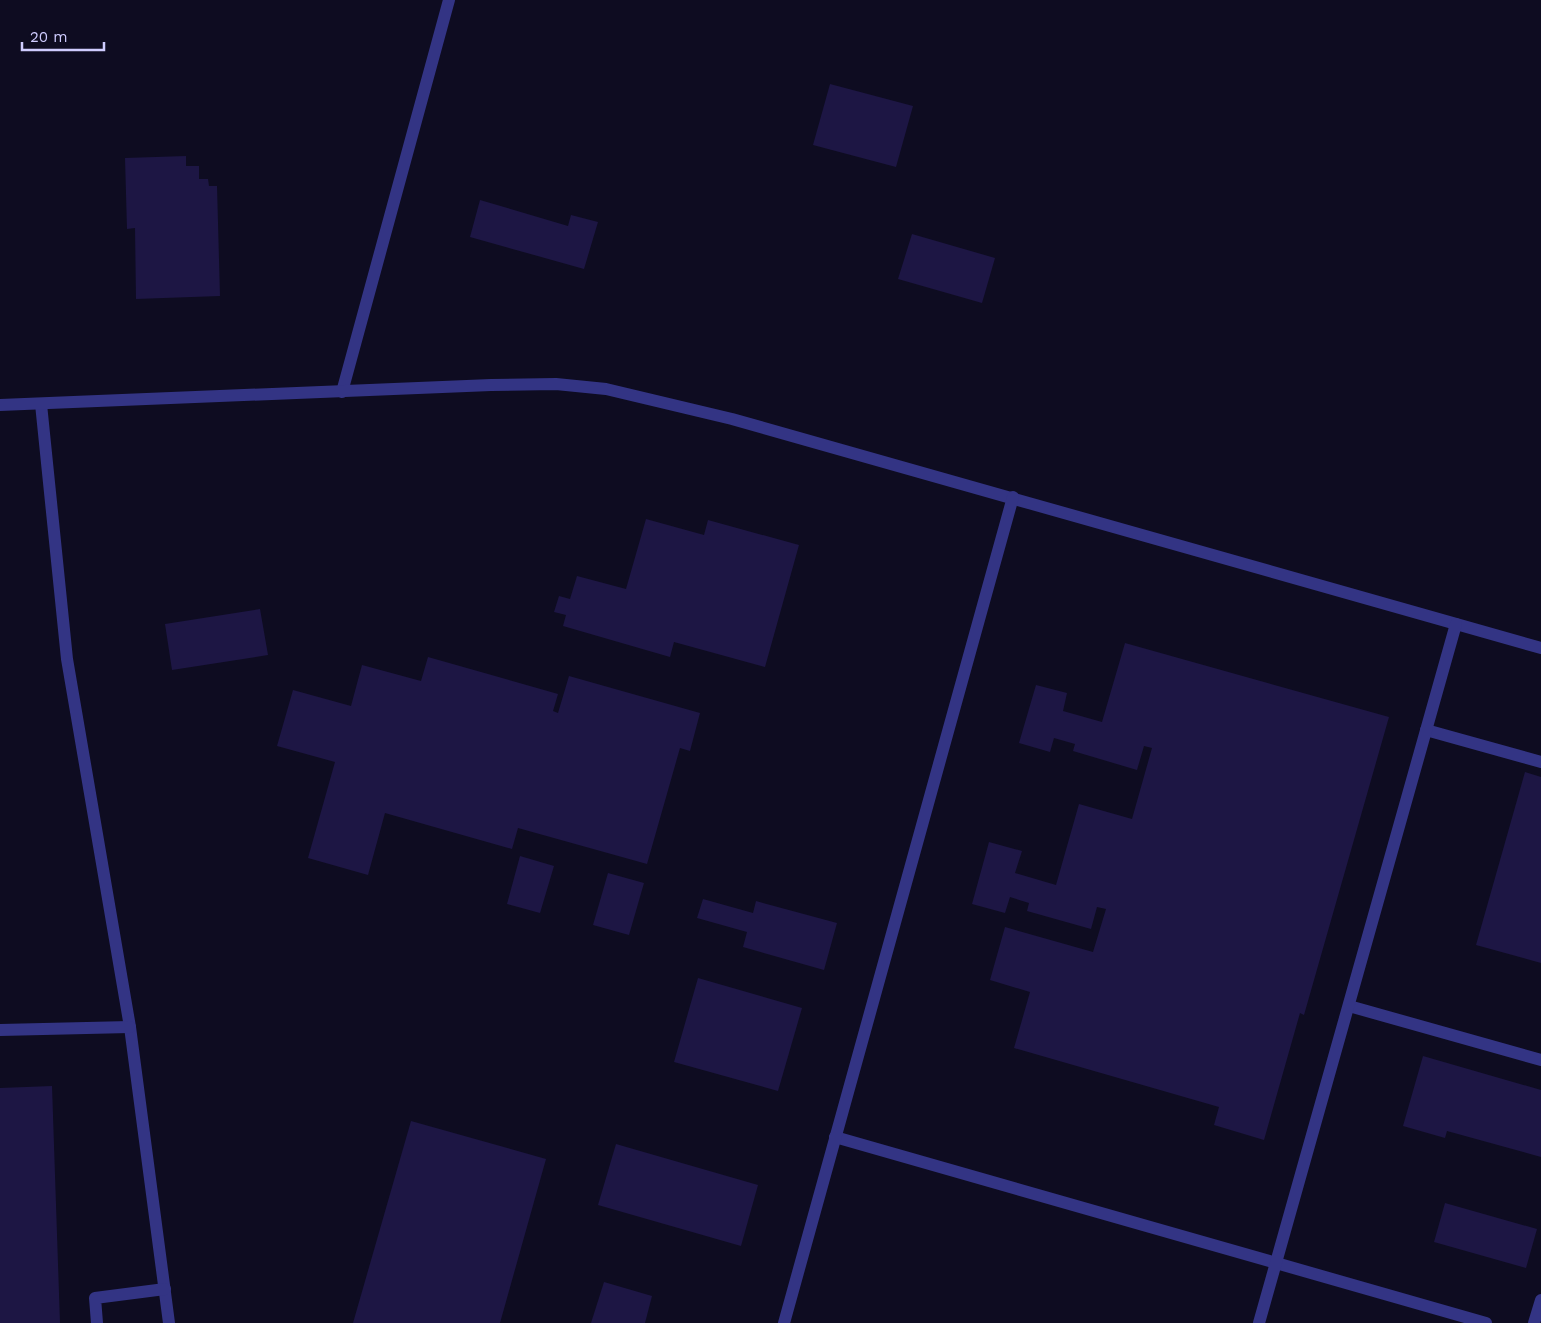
<svg xmlns="http://www.w3.org/2000/svg" width="1541" height="1323" font-family="'Work Sans',sans-serif">
	<style>
		.building { fill: #1d1644 }
		.lines { fill: none; stroke-linecap: round; stroke-linejoin: round }
		.lane { stroke: #333484; stroke-width: 12 }
	</style>
	<rect width="100%" height="100%" fill="#0e0c21"/>
	<!-- building -->
	<g class="building">
		<polygon points="830,84 913,106 896,167 813,145"/>
		<polygon points="186,156 186,166 199,166 199,179 208,179 209,186 217,186 220,296 136,299 135,228 127,229 125,158"/>
		<polygon points="480,200 568,226 571,215 598,222 584,269 470,237"/>
		<polygon points="912,234 995,258 982,303 898,279"/>
		<polygon points="646,519 704,535 708,520 799,545 765,667 674,642 670,657 563,626 566,615 554,612 559,596 570,599 577,576 626,589"/>
		<polygon points="260,609 268,655 172,670 165,624"/>
		<polygon points="1125,643 1389,717 1304,1015 1300,1013 1264,1140 1214,1125 1219,1107 1014,1048 1030,992 990,980 1005,927 1093,952 1106,909 1097,907 1091,929 1027,911 1029,903 1010,897 1005,913 972,904 989,842 1022,851 1015,873 1056,885 1079,804 1132,819 1152,748 1144,746 1137,770 1073,751 1075,744 1054,738 1050,752 1019,743 1036,685 1067,693 1063,711 1102,722"/>
		<polygon points="428,657 558,694 553,711 558,713 569,676 700,713 690,751 680,748 647,864 518,828 512,849 385,813 368,875 308,858 335,762 277,746 293,690 351,706 362,665 421,681"/>
		<polygon points="1525,772 1541,777 1541,963 1476,945"/>
		<polygon points="520,856 554,866 540,913 507,904"/>
		<polygon points="608,873 644,883 629,935 593,925"/>
		<polygon points="703,899 753,913 756,901 837,923 824,970 743,947 747,932 697,918"/>
		<polygon points="698,978 802,1008 778,1091 674,1062"/>
		<polygon points="1423,1056 1541,1090 1541,1157 1447,1131 1445,1138 1403,1126"/>
		<polygon points="52,1086 60,1323 0,1323 0,1088"/>
		<polygon points="411,1121 546,1159 500,1323 353,1323"/>
		<polygon points="616,1144 758,1185 741,1246 598,1205"/>
		<polygon points="1445,1203 1537,1229 1526,1268 1434,1242"/>
		<polygon points="604,1282 652,1296 645,1323 591,1323"/>
	</g>
	<g class="lines">
		<!-- lane -->
		<g class="lane">
			<polyline points="342,392 449,0"/>
			<polyline points="41,404 67,659 130,1027 169,1323"/>
			<polyline points="0,405 491,385 556,384 606,389 732,419 1541,648"/>
			<polyline points="1426,730 1541,762"/>
			<polyline points="1349,1006 1541,1060"/>
			<polyline points="0,1030 130,1027"/>
			<polyline points="835,1137 1486,1323"/>
			<polyline points="97,1323 95,1298 165,1289"/>
			<polyline points="784,1323 1013,497"/>
			<polyline points="1259,1323 1456,624"/>
			<polyline points="1534,1323 1541,1300"/>
		</g>
	</g>
	<!-- scale -->
	<path d="M22 42v8h82v-8" fill="none" stroke="#cfccff" stroke-width="2.5"/>
	<text x="30" y="42" font-size="15" fill="#cfccff" stroke="#0e0c21" stroke-width="4" paint-order="stroke">20 m</text>
</svg>
